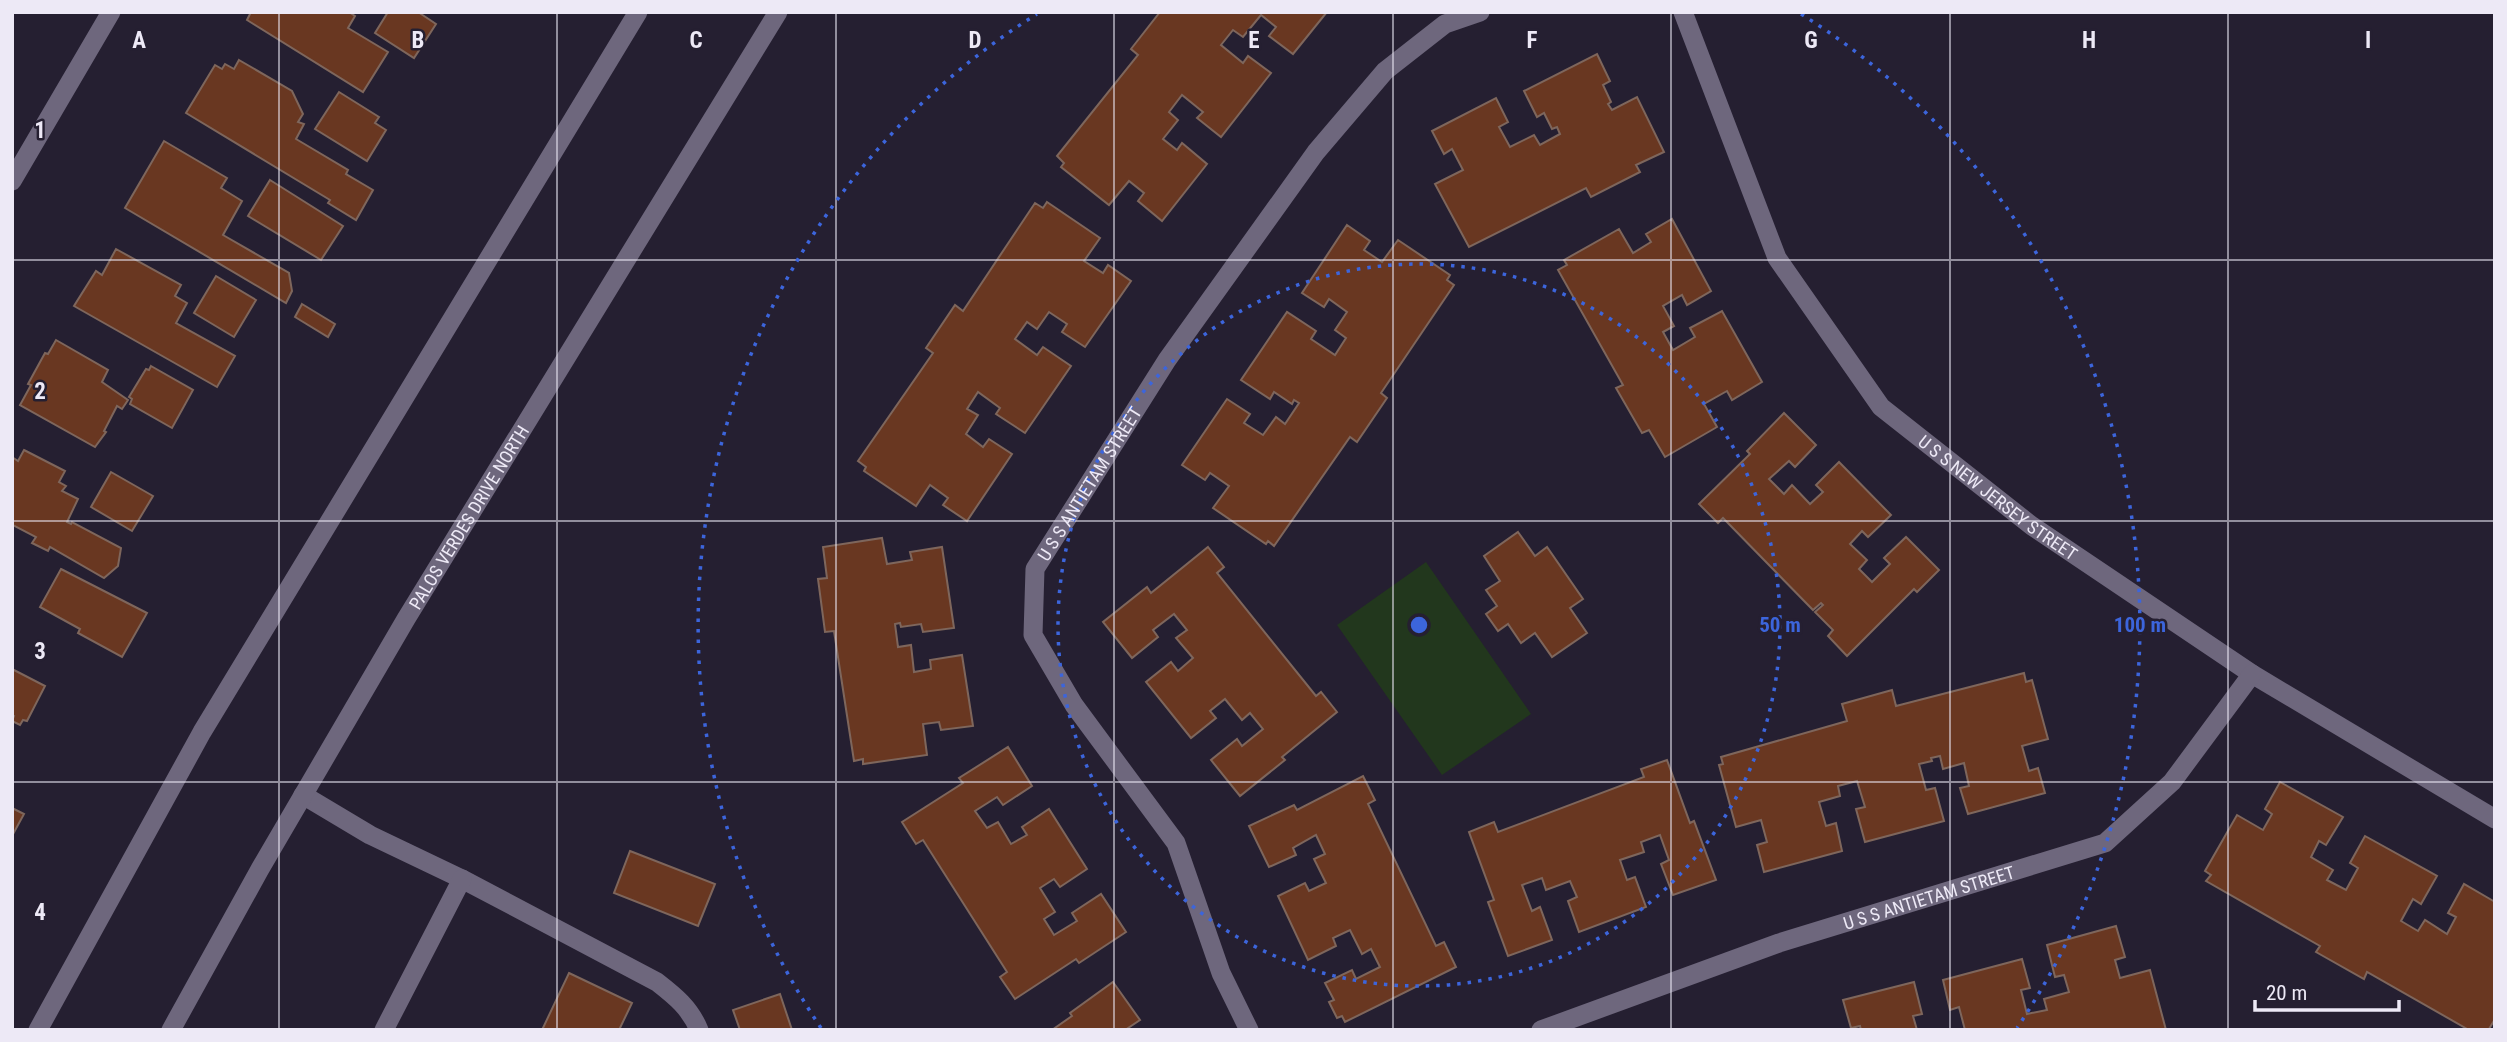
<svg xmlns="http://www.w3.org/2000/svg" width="2507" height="1042" font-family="'Roboto Condensed',sans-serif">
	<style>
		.green { fill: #22371d }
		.building { fill: #693721; stroke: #7e665c; stroke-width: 2 }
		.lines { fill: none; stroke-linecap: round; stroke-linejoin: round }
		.service { stroke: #6e677d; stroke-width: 19 }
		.minor { stroke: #6e677d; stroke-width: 19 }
		.secondary { stroke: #6e677d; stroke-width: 19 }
		.grid { fill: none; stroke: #ede9f6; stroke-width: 2; stroke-opacity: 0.55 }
		.ring { fill: none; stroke: #3c65dc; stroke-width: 3.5; stroke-dasharray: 3.5 7 }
		.labels { text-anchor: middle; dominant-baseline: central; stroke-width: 5; stroke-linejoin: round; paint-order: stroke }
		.street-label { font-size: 18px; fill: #ede9f6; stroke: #251f31 }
		.grid-label { font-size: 23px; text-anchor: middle; font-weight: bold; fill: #ede9f6; stroke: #251f31; stroke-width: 5; stroke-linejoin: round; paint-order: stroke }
		.centre { fill: #3c65dc; stroke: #251f31; stroke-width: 3.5 }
		.ring-label { font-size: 21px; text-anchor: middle; font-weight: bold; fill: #3c65dc; stroke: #251f31; stroke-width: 5; stroke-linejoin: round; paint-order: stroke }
	</style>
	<rect width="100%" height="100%" fill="#251f31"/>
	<!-- green -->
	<polygon class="green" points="1426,562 1531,714 1442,775 1337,625"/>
	<!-- building -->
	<g class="building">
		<polygon points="251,12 349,12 355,16 348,28 388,52 363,92 247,20"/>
		<polygon points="388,12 418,12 436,24 414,58 375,33"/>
		<polygon points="1160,12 1327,12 1293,54 1269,36 1276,27 1261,15 1243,37 1233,30 1221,45 1243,63 1248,56 1271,73 1221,137 1197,118 1203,112 1182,95 1169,112 1178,120 1163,139 1177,150 1182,143 1207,164 1162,221 1138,201 1144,193 1129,181 1109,205 1061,167 1064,163 1057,156 1138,55 1131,49"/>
		<polygon points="1597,54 1610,81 1603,85 1611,102 1608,104 1612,110 1637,97 1664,152 1636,165 1640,172 1591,197 1586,188 1469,247 1435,184 1463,170 1452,149 1444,154 1432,131 1496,98 1508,122 1499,127 1510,147 1534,135 1540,145 1560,134 1557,127 1552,129 1544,113 1537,117 1524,91"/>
		<polygon points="239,60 292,91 303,114 298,122 304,124 296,139 348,170 346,174 373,190 356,220 328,203 330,200 186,113 215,65 222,69 225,64 234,69"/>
		<polygon points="339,92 379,117 375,123 386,130 367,161 315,129"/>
		<polygon points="164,141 227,178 221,188 242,201 223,235 289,273 292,291 286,303 125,208"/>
		<polygon points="270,180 343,226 321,260 248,216"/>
		<polygon points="1047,202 1100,238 1084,261 1103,273 1108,265 1131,281 1085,347 1062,332 1067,324 1049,312 1037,329 1027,322 1015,339 1037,355 1043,347 1071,366 1025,433 996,414 1000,408 978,392 967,409 978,415 966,434 983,447 989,439 1012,454 967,521 943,505 948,498 930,485 916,506 864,471 866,467 858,461 933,353 926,348 955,305 963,311 1035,203 1043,208"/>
		<polygon points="1672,219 1711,291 1687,305 1682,295 1663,306 1674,326 1663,332 1673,350 1695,337 1690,328 1722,311 1762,382 1732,400 1727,391 1704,404 1717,427 1665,457 1649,430 1642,433 1616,388 1623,385 1558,270 1567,265 1564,260 1619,229 1633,253 1651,242 1646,234"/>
		<polygon points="1347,225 1370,241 1364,250 1382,262 1398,240 1450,275 1447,280 1454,285 1381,393 1387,398 1357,442 1350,437 1274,546 1268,541 1266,544 1213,508 1229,486 1210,473 1205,480 1182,465 1227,399 1250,414 1244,423 1263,435 1276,417 1285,424 1299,403 1294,400 1292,404 1274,392 1270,399 1241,380 1287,312 1316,331 1311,339 1335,355 1346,338 1335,330 1347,312 1329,299 1324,307 1302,293"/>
		<polygon points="116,249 181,285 175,296 187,303 176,323 235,356 217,387 74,306 96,271 102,275"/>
		<polygon points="216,276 256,300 234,337 194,313"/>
		<polygon points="302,304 335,324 328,337 295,317"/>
		<polygon points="56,340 108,370 102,382 128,400 122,409 117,406 104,431 106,432 95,447 20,405 31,385 28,384 45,353 48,354"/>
		<polygon points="151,366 193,390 172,428 130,404 132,399 129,397 146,369 149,370"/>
		<polygon points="1784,413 1816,445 1795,467 1789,461 1769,479 1784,494 1792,485 1810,504 1823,492 1816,485 1839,462 1891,515 1868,537 1862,531 1850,544 1867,560 1859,569 1872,582 1890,564 1884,558 1906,537 1939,570 1917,592 1914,589 1847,656 1828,636 1833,630 1815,612 1823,605 1821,603 1813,610 1723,518 1718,523 1699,504 1750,454 1747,451"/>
		<polygon points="24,450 65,471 59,482 66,486 62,491 78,499 67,522 71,524 72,522 121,548 118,566 104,578 50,547 48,551 32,543 36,537 13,525 12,527 12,457 18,461"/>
		<polygon points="111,472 153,496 132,531 91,507"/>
		<polygon points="1518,532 1535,556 1547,547 1583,599 1570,608 1587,633 1552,657 1535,633 1521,643 1508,624 1498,631 1486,614 1497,606 1486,590 1500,581 1484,556"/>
		<polygon points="882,538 887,564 912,560 910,552 942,547 954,628 923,632 921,624 901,627 900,623 895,624 898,647 911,645 914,672 931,669 930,660 962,655 973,726 941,730 939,722 923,724 927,755 863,764 863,759 854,761 834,631 825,632 818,579 827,578 823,547"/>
		<polygon points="1208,547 1224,567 1217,573 1316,696 1321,692 1337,712 1282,757 1285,760 1240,796 1211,760 1237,739 1242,746 1263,729 1250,713 1242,720 1225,699 1210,711 1216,718 1191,738 1146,682 1171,662 1178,671 1193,658 1176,638 1187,630 1174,614 1153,630 1158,637 1132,658 1103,622 1147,587 1151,593"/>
		<polygon points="61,569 147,613 122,657 78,633 80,629 40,607"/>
		<polygon points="12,669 45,686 27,721 23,720 20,725 12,721 14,716 12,715"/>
		<polygon points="2024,673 2026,682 2032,680 2048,739 2022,746 2029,771 2038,768 2045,793 1968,814 1960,788 1969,786 1964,763 1943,769 1940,756 1931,758 1932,761 1919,764 1926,790 1935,788 1944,821 1865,842 1856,809 1865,807 1857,781 1838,786 1840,796 1819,802 1826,826 1836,823 1842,851 1764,872 1757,845 1767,842 1761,820 1736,827 1719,765 1723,764 1721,757 1847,721 1842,704 1892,690 1896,706"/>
		<polygon points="1008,747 1032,786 1003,805 997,797 975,811 987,828 998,822 1011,844 1027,835 1022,827 1049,809 1087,869 1060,887 1054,879 1040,888 1055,912 1044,919 1054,935 1077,921 1072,913 1101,894 1126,932 1079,963 1076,959 1015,999 1000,977 1007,972 923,840 916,844 902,822 963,783 959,778"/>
		<polygon points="1667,760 1690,823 1694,821 1716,880 1673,895 1661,864 1669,860 1660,835 1641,842 1644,852 1620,860 1627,880 1635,877 1646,907 1579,932 1568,901 1577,897 1570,881 1546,890 1542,878 1522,885 1532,911 1540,907 1552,940 1508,956 1488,902 1494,900 1469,832 1494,822 1498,832 1644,777 1641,769"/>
		<polygon points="1363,776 1375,800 1368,804 1436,946 1444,942 1456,967 1345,1022 1342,1016 1337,1018 1329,1002 1334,1000 1325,983 1352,970 1356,979 1380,967 1371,949 1362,954 1350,930 1333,938 1336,946 1308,960 1278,896 1305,883 1309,891 1326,883 1314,859 1325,854 1316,835 1293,848 1296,855 1269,867 1249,826 1294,805 1297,810"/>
		<polygon points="2280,782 2343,817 2326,845 2319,841 2311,857 2333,870 2327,880 2346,890 2358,868 2350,863 2365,836 2437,876 2421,904 2413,899 2401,921 2418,931 2425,920 2447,934 2456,917 2448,913 2464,884 2495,902 2495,1019 2489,1029 2469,1030 2367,972 2364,979 2316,952 2320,946 2206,881 2211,875 2205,871 2237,815 2263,830 2272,814 2265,809"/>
		<polygon points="12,808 24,814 12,836"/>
		<polygon points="630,851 715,884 698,926 614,893"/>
		<polygon points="2116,926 2125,957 2115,960 2120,978 2150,970 2166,1030 1965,1030 1959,1007 1950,1010 1943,980 2022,959 2030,988 2021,990 2027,1014 2047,1010 2044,999 2069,992 2064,975 2055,977 2047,945"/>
		<polygon points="569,973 632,1003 619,1030 542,1030"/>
		<polygon points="1113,982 1140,1020 1125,1030 1052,1030 1072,1016 1070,1013"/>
		<polygon points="1914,982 1922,1014 1913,1016 1917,1030 1861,1030 1860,1026 1851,1028 1843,1000"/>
		<polygon points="780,994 792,1030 740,1030 733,1010"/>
	</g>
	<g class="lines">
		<!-- service -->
		<g class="service">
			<path d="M 303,795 L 370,835 L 462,879 L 657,982 C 675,996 690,1008 699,1030"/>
			<polyline points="384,1030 462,879"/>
		</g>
		<!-- minor -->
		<g class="minor">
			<path id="s1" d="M 1683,12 L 1777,258 L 1881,407 L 2032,526 L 2252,674 L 2495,819"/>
			<polyline points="12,181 111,12"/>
			<path id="s2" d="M 1249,1030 L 1221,973 L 1176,843 L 1074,705 L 1033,635 L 1035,569 L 1167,360 L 1316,152 L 1385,71 L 1445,24 L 1480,12"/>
			<path id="s3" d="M 1541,1030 L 1779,943 L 2105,843 L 2172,782 L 2252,674"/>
		</g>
		<!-- secondary -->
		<g class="secondary">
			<polyline points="38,1030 202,732 638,12"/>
			<path id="s4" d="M 171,1030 L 260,869 L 406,619 L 778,12"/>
		</g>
	</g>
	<!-- grid -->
	<path class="grid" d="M 279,12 L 279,1030M 557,12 L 557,1030M 836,12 L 836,1030M 1114,12 L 1114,1030M 1393,12 L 1393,1030M 1671,12 L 1671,1030M 1950,12 L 1950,1030M 2228,12 L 2228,1030M 12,260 L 2495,260M 12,521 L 2495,521M 12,782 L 2495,782"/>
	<!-- distance rings -->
	<g class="ring">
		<circle cx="1419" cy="625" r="361"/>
		<path d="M821 1028A721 721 0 0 1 1037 14M1801 14A721 721 0 0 1 2017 1028"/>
	</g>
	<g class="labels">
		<!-- street labels -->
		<g class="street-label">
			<text stroke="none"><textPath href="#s2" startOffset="621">U S S ANTIETAM STREET</textPath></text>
			<text stroke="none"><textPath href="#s1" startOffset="593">U S S NEW JERSEY STREET</textPath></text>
			<text stroke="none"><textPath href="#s4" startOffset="593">PALOS VERDES DRIVE NORTH</textPath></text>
			<text stroke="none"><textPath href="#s3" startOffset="410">U S S ANTIETAM STREET</textPath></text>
		</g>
	</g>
	<g class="grid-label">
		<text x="139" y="48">A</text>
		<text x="418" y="48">B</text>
		<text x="696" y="48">C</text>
		<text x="975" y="48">D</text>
		<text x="1254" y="48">E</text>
		<text x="1532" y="48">F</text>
		<text x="1811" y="48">G</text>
		<text x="2089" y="48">H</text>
		<text x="2368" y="48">I</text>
		<text x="40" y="138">1</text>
		<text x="40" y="399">2</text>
		<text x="40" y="659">3</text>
		<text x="40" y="920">4</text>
	</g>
	<circle cx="1419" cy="625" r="10" class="centre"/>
	<g class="ring-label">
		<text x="1780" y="632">50 m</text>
		<text x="2140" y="632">100 m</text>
	</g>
	<!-- border -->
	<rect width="2507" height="1042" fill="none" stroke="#ede9f6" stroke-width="28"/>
	<!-- scale -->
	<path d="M2255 1000v10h144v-10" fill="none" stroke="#ede9f6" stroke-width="3.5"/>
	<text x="2266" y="1000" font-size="21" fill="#ede9f6" stroke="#251f31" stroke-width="5" paint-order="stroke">20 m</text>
</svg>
